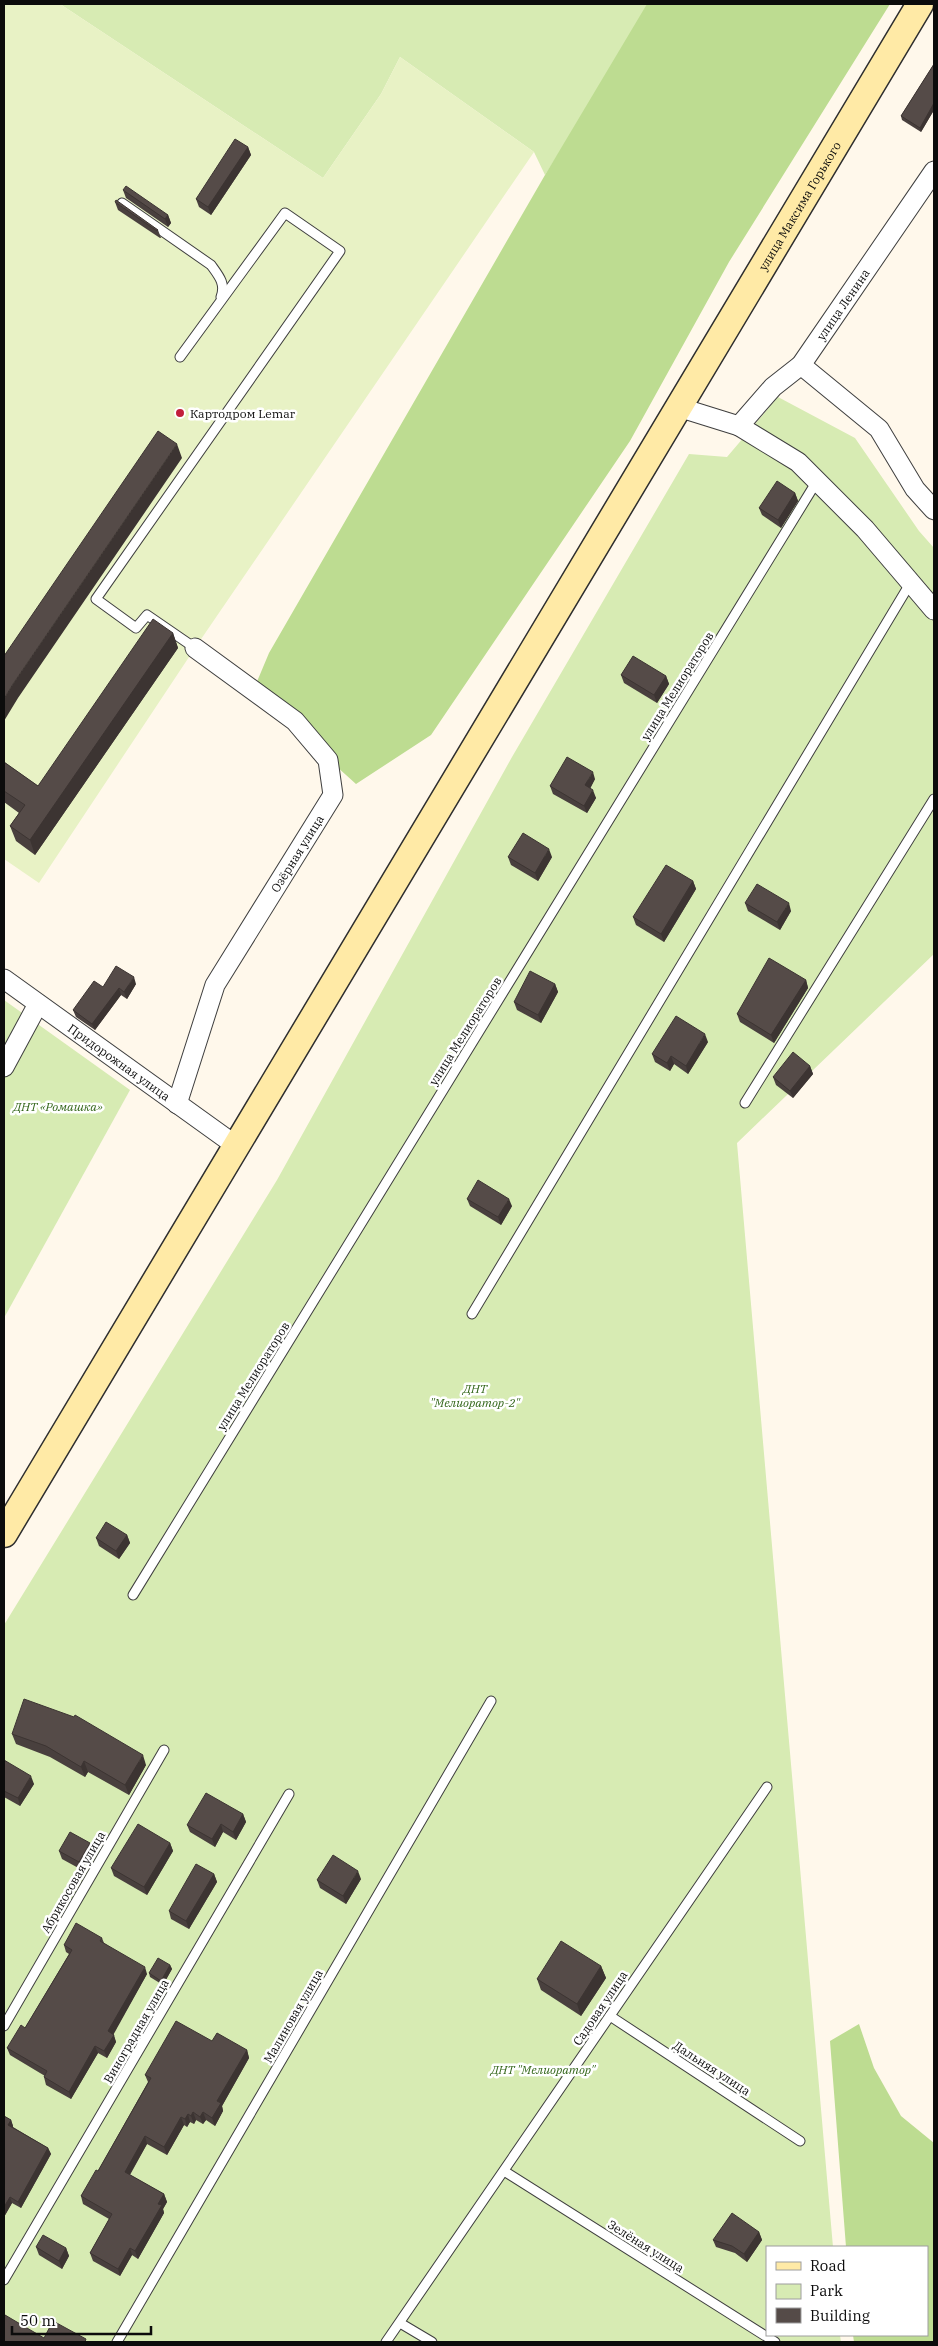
<svg xmlns="http://www.w3.org/2000/svg" width="938" height="2346" font-family="'IBM Plex Serif',serif">
	<style>
		.green { fill: #d7ebb3 }
		.forest { fill: #bddc91 }
		.pitch { fill: #e8f2c5 }
		.lines { fill: none; stroke-linecap: round; stroke-linejoin: round }
		.service-casing { stroke: #3f3f3f; stroke-width: 11 }
		.minor-casing { stroke: #3f3f3f; stroke-width: 21 }
		.secondary-casing { stroke: #2e2e2e; stroke-width: 29 }
		.service { stroke: #fff; stroke-width: 9 }
		.minor { stroke: #fff; stroke-width: 19 }
		.secondary { stroke: #ffeaa6; stroke-width: 26 }
		.wall { fill: #49403e }
		.shaded-wall { fill: #3c3432 }
		.building { fill: #554b48; stroke: #3c3432 }
		.poi-dot { fill: #c21e3b; stroke: #fff; stroke-width: 2 }
		.labels { text-anchor: middle; dominant-baseline: central; stroke-width: 5; stroke-linejoin: round; paint-order: stroke }
		.street-label { font-size: 12px; fill: #0c0c0c; stroke: #fff }
		.poi-label { font-size: 12px; fill: #0c0c0c; stroke: #fff; text-anchor: start }
		.park-label { font-size: 12px; font-style: italic; fill: #33661a; stroke: #fff }
	</style>
	<rect width="100%" height="100%" fill="#fff8eb"/>
	<!-- green -->
	<g class="green">
		<polygon points="60,4 652,4 545,175 534,152 400,57 381,94 323,178"/>
		<polygon points="778,397 855,438 919,531 934,548 934,954 737,1143 833,2247 767,2247 767,2335 840,2335 841,2342 4,2342 4,1625 277,1180 512,757 689,454 727,457"/>
		<polygon points="4,1000 130,1090 4,1318"/>
	</g>
	<!-- forest -->
	<g class="forest">
		<polygon points="647,4 890,4 729,262 630,441 431,735 356,784 253,691 269,653 545,175"/>
		<polygon points="859,2024 874,2068 901,2116 934,2143 934,2342 854,2342 853,2335 927,2335 927,2247 846,2247 830,2041"/>
	</g>
	<!-- pitch -->
	<polygon class="pitch" points="6,4 60,4 323,178 381,94 400,57 534,152 195,648 39,883 4,859 4,6"/>
	<g class="lines">
		<defs>
			<g id="service">
				<path d="M 122,203 L 211,265 C 219,276 226,284 221,297"/>
				<polyline points="180,357 285,213 340,251 96,599 136,628 147,615 195,648"/>
				<polyline points="745,1103 934,799"/>
				<polyline points="472,1314 911,582"/>
				<polyline points="133,1595 817,481"/>
				<polyline points="610,2016 800,2141"/>
				<polyline points="4,2026 164,1750"/>
				<polyline points="504,2171 775,2342"/>
				<polyline points="4,2280 289,1794"/>
				<polyline points="400,2323 432,2342"/>
				<polyline points="117,2342 491,1701"/>
				<polyline points="386,2342 767,1787"/>
			</g>
			<g id="minor">
				<polyline points="801,365 879,429 915,489 934,510"/>
				<polyline points="678,407 739,426 798,462 865,529 934,610"/>
				<path id="s1" d="M 739,426 L 773,387 L 801,365 L 934,171"/>
				<path id="s2" d="M 4,979 L 235,1145"/>
				<polyline points="4,1067 38,1004"/>
				<path id="s3" d="M 177,1104 L 215,985 L 333,795 L 328,760 L 295,721 L 195,648"/>
			</g>
			<g id="secondary">
				<path id="s4" d="M 4,1534 L 920,4"/>
			</g>
		</defs>
		<!-- service casing -->
		<use href="#service" class="service-casing"/>
		<!-- minor casing -->
		<use href="#minor" class="minor-casing"/>
		<!-- secondary casing -->
		<use href="#secondary" class="secondary-casing"/>
		<!-- service -->
		<use href="#service" class="service"/>
		<!-- minor -->
		<use href="#minor" class="minor"/>
		<!-- secondary -->
		<use href="#secondary" class="secondary"/>
	</g>
	<!-- wall -->
	<g class="wall">
		<polygon points="934,64 934,110 921,132 902,120 901,116"/>
		<polygon points="248,147 251,155 211,215 199,207 196,199"/>
		<polygon points="123,190 168,215 171,223 168,227 126,198"/>
		<polygon points="115,202 158,230 161,238 160,238 118,210"/>
		<polygon points="795,493 798,501 781,528 762,515 759,508"/>
		<polygon points="173,633 178,648 35,855 16,841 10,826 19,813 4,802 4,762 38,786"/>
		<polygon points="621,675 666,676 669,684 657,703 624,683"/>
		<polygon points="595,779 590,788 596,798 587,813 553,794 550,786"/>
		<polygon points="508,857 552,857 538,881 511,865"/>
		<polygon points="693,881 696,889 664,942 636,925 633,917"/>
		<polygon points="745,903 791,911 780,930 748,911"/>
		<polygon points="806,980 808,988 774,1043 740,1022 737,1014"/>
		<polygon points="136,984 127,999 121,995 95,1030 76,1017 73,1010 103,987"/>
		<polygon points="555,984 558,992 541,1023 517,1010 514,1002"/>
		<polygon points="708,1042 688,1074 674,1064 670,1071 655,1062 652,1054"/>
		<polygon points="810,1066 813,1074 793,1098 776,1085 773,1077"/>
		<polygon points="467,1199 512,1206 501,1225 470,1206"/>
		<polygon points="127,1535 130,1543 119,1559 99,1546 96,1538"/>
		<polygon points="12,1734 146,1765 129,1795 88,1772 85,1777 50,1757 16,1744"/>
		<polygon points="4,1760 34,1784 20,1806 4,1797"/>
		<polygon points="243,1814 246,1822 236,1840 223,1832 215,1847 190,1832 187,1825"/>
		<polygon points="170,1843 173,1851 147,1895 114,1876 111,1868"/>
		<polygon points="59,1851 93,1851 82,1870 62,1859"/>
		<polygon points="214,1874 217,1882 189,1929 171,1919 169,1911"/>
		<polygon points="361,1879 346,1904 320,1888 317,1880"/>
		<polygon points="102,1938 104,1943 147,1974 113,2034 116,2042 107,2058 98,2053 71,2099 46,2085 44,2077 45,2076 10,2055 7,2048 25,2028 69,1954 66,1952 64,1945"/>
		<polygon points="170,1965 172,1969 163,1985 150,1977 149,1973"/>
		<polygon points="601,1966 606,1978 581,2016 541,1990 537,1979"/>
		<polygon points="212,2041 247,2050 249,2058 222,2106 223,2111 215,2126 206,2120 203,2124 196,2120 194,2124 190,2122 187,2127 184,2125 167,2155 147,2144 130,2175 164,2194 167,2202 163,2209 164,2213 138,2259 132,2255 120,2276 93,2261 90,2253 109,2219 83,2204 81,2196 98,2171 148,2082 145,2075"/>
		<polygon points="4,2116 11,2120 13,2126 13,2127 48,2148 51,2154 21,2208 12,2203 4,2217"/>
		<polygon points="759,2232 762,2240 747,2262 735,2253 716,2247 713,2240"/>
		<polygon points="36,2247 66,2248 69,2256 62,2269 39,2255"/>
	</g>
	<!-- shaded-wall -->
	<g class="shaded-wall">
		<polygon points="934,103 934,110 921,132 920,128"/>
		<polygon points="248,147 251,155 211,215 208,207"/>
		<polygon points="168,215 171,223 168,227 165,219"/>
		<polygon points="177,444 182,458 18,698 4,721 4,699 13,684"/>
		<polygon points="795,493 798,501 781,528 778,520"/>
		<polygon points="173,633 178,648 35,855 30,840"/>
		<polygon points="666,676 669,684 657,703 654,695"/>
		<polygon points="593,772 595,779 588,793 585,785"/>
		<polygon points="593,790 596,798 587,813 584,806"/>
		<polygon points="549,849 552,857 538,881 535,873"/>
		<polygon points="693,881 696,889 664,942 661,934"/>
		<polygon points="789,903 791,911 780,930 777,922"/>
		<polygon points="134,977 136,984 127,999 124,992"/>
		<polygon points="806,980 808,988 774,1043 771,1035"/>
		<polygon points="555,984 558,992 541,1023 538,1015"/>
		<polygon points="119,988 121,995 95,1030 92,1024"/>
		<polygon points="705,1034 708,1042 688,1074 686,1066"/>
		<polygon points="671,1056 674,1064 670,1071 667,1063"/>
		<polygon points="810,1066 813,1074 793,1098 790,1091"/>
		<polygon points="509,1199 512,1206 501,1225 498,1217"/>
		<polygon points="127,1535 130,1543 119,1559 116,1551"/>
		<polygon points="143,1755 146,1765 129,1795 125,1785"/>
		<polygon points="84,1761 88,1772 85,1777 81,1767"/>
		<polygon points="31,1776 34,1784 20,1806 18,1798"/>
		<polygon points="243,1814 246,1822 236,1840 233,1832"/>
		<polygon points="221,1824 223,1832 215,1847 212,1839"/>
		<polygon points="90,1843 93,1851 82,1870 79,1862"/>
		<polygon points="170,1843 173,1851 147,1895 144,1887"/>
		<polygon points="358,1871 361,1879 346,1904 343,1896"/>
		<polygon points="214,1874 217,1882 189,1929 186,1921"/>
		<polygon points="170,1965 172,1969 163,1985 161,1981"/>
		<polygon points="601,1966 606,1978 581,2016 577,2004"/>
		<polygon points="145,1967 147,1974 111,2039 108,2031"/>
		<polygon points="114,2035 116,2042 107,2058 104,2051"/>
		<polygon points="95,2046 98,2053 71,2099 69,2092"/>
		<polygon points="247,2050 249,2058 222,2106 223,2111 215,2126 212,2118 217,2101"/>
		<polygon points="193,2112 196,2120 194,2124 191,2116"/>
		<polygon points="203,2112 206,2120 203,2124 200,2117"/>
		<polygon points="188,2114 190,2122 187,2127 185,2119"/>
		<polygon points="181,2117 184,2125 167,2155 164,2147"/>
		<polygon points="11,2120 13,2126 11,2131 8,2125"/>
		<polygon points="145,2136 147,2144 127,2179 125,2172"/>
		<polygon points="48,2148 51,2154 21,2208 18,2202"/>
		<polygon points="164,2194 167,2202 163,2209 164,2213 138,2259 135,2251 158,2204"/>
		<polygon points="10,2197 12,2203 4,2217 4,2207"/>
		<polygon points="759,2232 762,2240 747,2262 744,2254"/>
		<polygon points="66,2248 69,2256 62,2269 59,2261"/>
		<polygon points="130,2248 132,2255 120,2276 118,2269"/>
	</g>
	<!-- building -->
	<g class="building">
		<polygon points="934,64 934,103 920,128 901,116"/>
		<polygon points="235,139 248,147 208,207 196,199"/>
		<polygon points="126,186 168,215 165,219 123,190"/>
		<polygon points="116,200 158,230 157,231 115,202"/>
		<polygon points="158,431 177,444 13,684 4,699 4,656"/>
		<polygon points="777,481 795,493 778,520 759,508"/>
		<polygon points="153,619 173,633 30,840 10,826 25,805 4,791 4,762 38,786"/>
		<polygon points="633,656 666,676 654,695 621,675"/>
		<polygon points="567,757 593,772 585,785 593,790 584,806 550,786"/>
		<polygon points="523,833 549,849 535,873 508,857"/>
		<polygon points="666,865 693,881 661,934 633,917"/>
		<polygon points="757,884 789,903 777,922 745,903"/>
		<polygon points="769,958 806,980 771,1035 737,1014"/>
		<polygon points="116,966 134,977 124,992 119,988 92,1024 73,1010 94,981 103,987"/>
		<polygon points="530,971 555,984 538,1015 514,1002"/>
		<polygon points="676,1016 705,1034 686,1066 671,1056 667,1063 652,1054"/>
		<polygon points="793,1052 810,1066 790,1091 773,1077"/>
		<polygon points="478,1180 509,1199 498,1217 467,1199"/>
		<polygon points="106,1522 127,1535 116,1551 96,1538"/>
		<polygon points="24,1699 74,1717 75,1715 143,1755 125,1785 84,1761 81,1767 46,1746 12,1734"/>
		<polygon points="4,1760 31,1776 18,1798 4,1791"/>
		<polygon points="206,1793 243,1814 233,1832 221,1824 212,1839 187,1825"/>
		<polygon points="138,1824 170,1843 144,1887 111,1868"/>
		<polygon points="70,1832 90,1843 79,1862 59,1851"/>
		<polygon points="333,1855 358,1871 343,1896 317,1880"/>
		<polygon points="196,1864 214,1874 186,1921 169,1911"/>
		<polygon points="76,1923 102,1938 100,1941 145,1967 108,2031 114,2035 104,2051 95,2046 69,2092 44,2077 47,2071 7,2048 21,2025 25,2028 72,1950 64,1945"/>
		<polygon points="561,1941 601,1966 577,2004 537,1979"/>
		<polygon points="158,1958 170,1965 161,1981 149,1973"/>
		<polygon points="176,2021 212,2041 217,2033 247,2050 217,2101 221,2103 212,2118 203,2112 200,2117 193,2112 191,2116 188,2114 185,2119 181,2117 164,2147 145,2136 125,2172 164,2194 158,2204 162,2205 135,2251 130,2248 118,2269 90,2253 112,2214 81,2196 96,2170 98,2171 151,2078 145,2075"/>
		<polygon points="4,2116 11,2120 8,2125 48,2148 18,2202 10,2197 4,2207"/>
		<polygon points="732,2213 759,2232 744,2254 732,2246 713,2240"/>
		<polygon points="43,2235 66,2248 59,2261 36,2247"/>
		<polygon points="5,2315 44,2338 53,2321 86,2339 85,2342 4,2342 4,2318"/>
	</g>
	<!-- markers -->
	<circle class="poi-dot" cx="180" cy="413" r="5"/>
	<g class="labels">
		<!-- street labels -->
		<g class="street-label">
			<text stroke="none"><textPath href="#s4" startOffset="1548">улица Максима Горького</textPath></text>
			<text stroke="none"><textPath href="#s1" startOffset="161">улица Ленина</textPath></text>
			<text transform="translate(677 686) rotate(-58)">улица Мелиораторов</text>
			<text stroke="none"><textPath href="#s3" startOffset="280">Озёрная улица</textPath></text>
			<text transform="translate(465 1031) rotate(-58)">улица Мелиораторов</text>
			<text stroke="none"><textPath href="#s2" startOffset="142">Придорожная улица</textPath></text>
			<text transform="translate(253 1376) rotate(-58)">улица Мелиораторов</text>
			<text transform="translate(73 1882) rotate(-60)">Абрикосовая улица</text>
			<text transform="translate(600 2008) rotate(-56)">Садовая улица</text>
			<text transform="translate(293 2016) rotate(-60)">Малиновая улица</text>
			<text transform="translate(136 2031) rotate(-60)">Виноградная улица</text>
			<text transform="translate(712 2068) rotate(33)">Дальняя улица</text>
			<text transform="translate(646 2246) rotate(32)">Зелёная улица</text>
		</g>
		<!-- poi labels -->
		<g class="poi-label">
			<text x="190" y="413">Картодром Lemar</text>
		</g>
		<!-- park labels -->
		<g class="park-label">
			<text x="58" y="1106">ДНТ «Ромашка»</text>
			<text x="475" y="1388">ДНТ<tspan x="475" dy="14">"Мелиоратор-2"</tspan></text>
			<text x="543" y="2069">ДНТ "Мелиоратор"</text>
		</g>
	</g>
	<!-- border -->
	<rect width="938" height="2346" fill="none" stroke="#0c0c0c" stroke-width="10"/>
	<!-- legend -->
	<rect x="766" y="2246" width="162" height="90" fill="#ffffff" stroke="#9e9e9e"/>
	<rect x="776" y="2262" width="25" height="8" fill="#ffeaa6" stroke="#9e9e9e"/>
	<text x="810" y="2271" font-size="15" fill="#0c0c0c">Road</text>
	<rect x="776" y="2284" width="25" height="15" fill="#d7ebb3" stroke="#9e9e9e"/>
	<text x="810" y="2296" font-size="15" fill="#0c0c0c">Park</text>
	<rect x="776" y="2308" width="25" height="15" fill="#554b48" stroke="#9e9e9e"/>
	<text x="810" y="2321" font-size="15" fill="#0c0c0c">Building</text>
	<!-- scale -->
	<path d="M12 2326v8h139v-8" fill="none" stroke="#0c0c0c" stroke-width="2.5"/>
	<text x="20" y="2326" font-size="15" fill="#0c0c0c" stroke="#ffffff" stroke-width="4" paint-order="stroke">50 m</text>
</svg>
